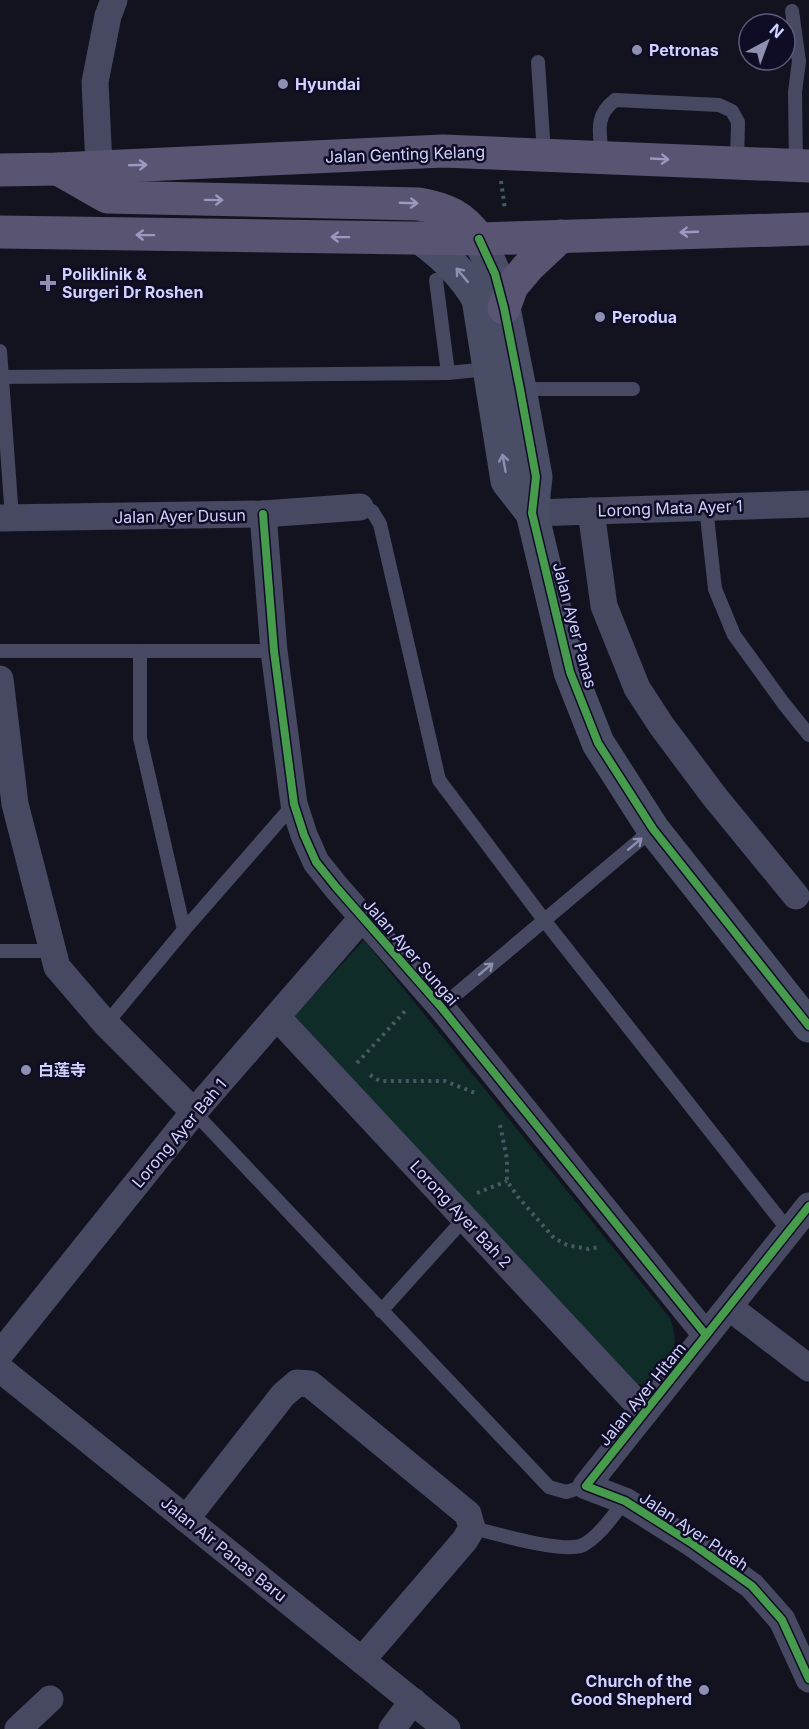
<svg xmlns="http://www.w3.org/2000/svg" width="809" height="1729" font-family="Inter,'Noto Sans SC',sans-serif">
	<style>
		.green { fill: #102c29 }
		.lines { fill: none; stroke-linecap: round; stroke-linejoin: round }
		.path { stroke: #465a65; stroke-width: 4; stroke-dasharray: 3 4.5; stroke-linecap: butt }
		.lane { stroke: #464961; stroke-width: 14 }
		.street { stroke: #464961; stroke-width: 27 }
		.secondary { stroke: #4a4d66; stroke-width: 33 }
		.primary { stroke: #5a5473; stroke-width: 33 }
		.cycleway-casing { stroke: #0e0d25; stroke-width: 11 }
		.cycleway { stroke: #469c4c; stroke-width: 8 }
		.oneway { stroke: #9b99c0 }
		.oneway2 { stroke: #8e90b2 }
		.oneway3 { stroke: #8c8eb0 }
		.poi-dot { fill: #8e8fb1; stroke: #0e0d25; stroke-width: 2 }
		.labels { text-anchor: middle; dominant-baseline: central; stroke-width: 5; stroke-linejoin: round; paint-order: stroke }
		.poi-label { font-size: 16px; font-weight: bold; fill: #d1d2ff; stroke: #0e0d25; text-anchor: start }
		.street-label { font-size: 16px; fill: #d1d2ff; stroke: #0e0d25 }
	</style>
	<rect width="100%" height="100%" fill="#13131f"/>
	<!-- green -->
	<path class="green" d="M 364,940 L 670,1318 C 681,1349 672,1364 650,1385 L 637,1384 L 294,1016 Z"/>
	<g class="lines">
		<!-- path -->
		<g class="path">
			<polyline points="501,181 505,210"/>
			<polyline points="357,1063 407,1009"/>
			<polyline points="370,1075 380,1081 445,1081 475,1093"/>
			<polyline points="500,1125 507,1159 507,1181 518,1197 554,1238 567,1245 588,1249 600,1247"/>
			<polyline points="477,1193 507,1181"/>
		</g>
		<!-- lane -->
		<g class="lane">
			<polyline points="792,11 799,61 795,92 796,165"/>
			<polyline points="538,62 544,154"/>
			<path d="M 602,156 C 600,133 594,116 615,100 L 719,105 L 732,111 L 738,122 L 737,163"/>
			<polyline points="436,280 448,373"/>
			<polyline points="0,351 12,518"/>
			<polyline points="0,377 448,373 488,369"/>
			<polyline points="520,389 633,389"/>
			<polyline points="360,507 372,511 380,524 439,780 544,920 789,1231"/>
			<polyline points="706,507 715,589 734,635 784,704 809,735"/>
			<polyline points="0,651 274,651"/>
			<polyline points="140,651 140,738 184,930"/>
			<polyline points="0,951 53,951"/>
			<polyline points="441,1007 653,829"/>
			<polyline points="106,1024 184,930 294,804"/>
			<polyline points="194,1112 549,1487 566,1492 586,1486"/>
			<polyline points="381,1311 465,1218"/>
			<path d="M 472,1528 C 495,1533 563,1554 583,1545 C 600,1536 613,1515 625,1501"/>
		</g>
		<!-- street -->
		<g class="street">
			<polyline points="99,166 95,82 108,16 114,0"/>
			<polyline points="591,511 604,606 637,688 661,725 714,796 796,896"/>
			<polyline points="532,513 809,504"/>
			<polyline points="263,514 274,651 294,804 304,835 316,862 336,887 441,1007 706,1335"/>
			<polyline points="0,518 263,514 360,507"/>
			<polyline points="0,679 15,804 57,967 106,1024 194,1112"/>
			<polyline points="277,1017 645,1412"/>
			<polyline points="809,1206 586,1486 625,1501 690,1542 752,1586 782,1620 809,1679"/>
			<polyline points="729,1307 809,1368"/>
			<polyline points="0,1354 194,1112 363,917"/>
			<polyline points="0,1369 447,1729"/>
			<polyline points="186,1519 283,1395 297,1383 310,1384 468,1514 472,1528 465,1540 362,1660"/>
			<polyline points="18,1729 50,1699"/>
			<polyline points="392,1729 413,1701"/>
		</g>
		<!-- secondary -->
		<g class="secondary">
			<path d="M 420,238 C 444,255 463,273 478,299 L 507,481 L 532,513"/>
			<polyline points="479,239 495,274 504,308 520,389 536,477 532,513 570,672 598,743 653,829 809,1026"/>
		</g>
		<!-- primary -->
		<g class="primary">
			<path d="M 58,169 L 107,197 L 419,204 C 447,209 462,216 479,239"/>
			<polyline points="0,170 58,169 443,151 809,166"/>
			<polyline points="0,232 479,239 809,229"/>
			<polyline points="504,308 512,286 528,267 561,236"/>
		</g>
		<defs>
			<g id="cycleway">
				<polyline points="479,239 495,274 504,308 520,389 536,477 532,513 570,672 598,743 653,829 809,1026"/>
				<polyline points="263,514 274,651 294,804 304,835 316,862 336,887 441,1007 706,1335"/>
				<polyline points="809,1206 586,1486 625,1501 690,1542 752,1586 782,1620 809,1679"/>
			</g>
		</defs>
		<!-- cycleway casing -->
		<use href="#cycleway" class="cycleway-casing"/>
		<!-- cycleway -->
		<use href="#cycleway" class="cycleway"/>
	</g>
	<!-- one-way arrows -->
	<defs><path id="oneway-shaft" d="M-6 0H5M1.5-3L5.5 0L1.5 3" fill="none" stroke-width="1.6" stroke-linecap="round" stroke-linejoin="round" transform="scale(1.5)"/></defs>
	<g class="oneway">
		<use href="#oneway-shaft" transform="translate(660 159) rotate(3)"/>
		<use href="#oneway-shaft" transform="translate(138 165) rotate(-2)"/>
		<use href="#oneway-shaft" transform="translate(214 200) rotate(1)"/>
		<use href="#oneway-shaft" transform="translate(409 203) rotate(2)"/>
		<use href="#oneway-shaft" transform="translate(689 232) rotate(178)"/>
		<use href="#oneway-shaft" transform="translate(145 235) rotate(-179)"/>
		<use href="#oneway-shaft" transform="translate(340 237) rotate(-179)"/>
	</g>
	<g class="oneway2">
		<use href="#oneway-shaft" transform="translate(462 275) rotate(-130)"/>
		<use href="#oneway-shaft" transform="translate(504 463) rotate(-100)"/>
	</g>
	<g class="oneway3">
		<use href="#oneway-shaft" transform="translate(635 844) rotate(-40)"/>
		<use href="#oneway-shaft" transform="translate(486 969) rotate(-40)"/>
	</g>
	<!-- markers -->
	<g class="poi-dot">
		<circle cx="637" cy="50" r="6"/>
		<circle cx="283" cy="84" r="6"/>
		<path d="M45 274h6v6h6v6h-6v6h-6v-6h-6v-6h6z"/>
		<circle cx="600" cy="317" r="6"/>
		<circle cx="26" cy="1070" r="6"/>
		<circle cx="704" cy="1690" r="6"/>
	</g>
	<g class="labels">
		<!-- poi labels -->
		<g class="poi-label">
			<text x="649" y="50">Petronas</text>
			<text x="295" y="84">Hyundai</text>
			<text x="62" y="274">Poliklinik &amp;<tspan x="62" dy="18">Surgeri Dr Roshen</tspan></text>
			<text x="612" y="317">Perodua</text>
			<text x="38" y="1070">白莲寺</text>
			<text x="692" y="1681" text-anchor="end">Church of the<tspan x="692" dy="18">Good Shepherd</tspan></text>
		</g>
		<!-- street labels -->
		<g class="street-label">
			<text transform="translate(405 154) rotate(-2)">Jalan Genting Kelang</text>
			<text transform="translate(670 508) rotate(-2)">Lorong Mata Ayer 1</text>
			<text transform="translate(180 516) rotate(-1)">Jalan Ayer Dusun</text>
			<text transform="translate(575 625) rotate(75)">Jalan Ayer Panas</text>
			<text transform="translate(411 952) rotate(49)">Jalan Ayer Sungai</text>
			<text transform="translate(179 1133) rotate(-50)">Lorong Ayer Bah 1</text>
			<text transform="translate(461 1214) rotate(47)">Lorong Ayer Bah 2</text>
			<text transform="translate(642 1394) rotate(-51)">Jalan Ayer Hitam</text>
			<text transform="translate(694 1531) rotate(34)">Jalan Ayer Puteh</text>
			<text transform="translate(224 1549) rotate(39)">Jalan Air Panas Baru</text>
		</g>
	</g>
	<!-- north arrow -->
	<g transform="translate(767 42) rotate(41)"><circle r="28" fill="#0e0d25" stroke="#5c5c7c" stroke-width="1.5"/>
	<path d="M0-4.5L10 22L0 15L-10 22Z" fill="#8e8fb1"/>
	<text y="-9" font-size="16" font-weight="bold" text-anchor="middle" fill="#d1d2ff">N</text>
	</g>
</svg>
